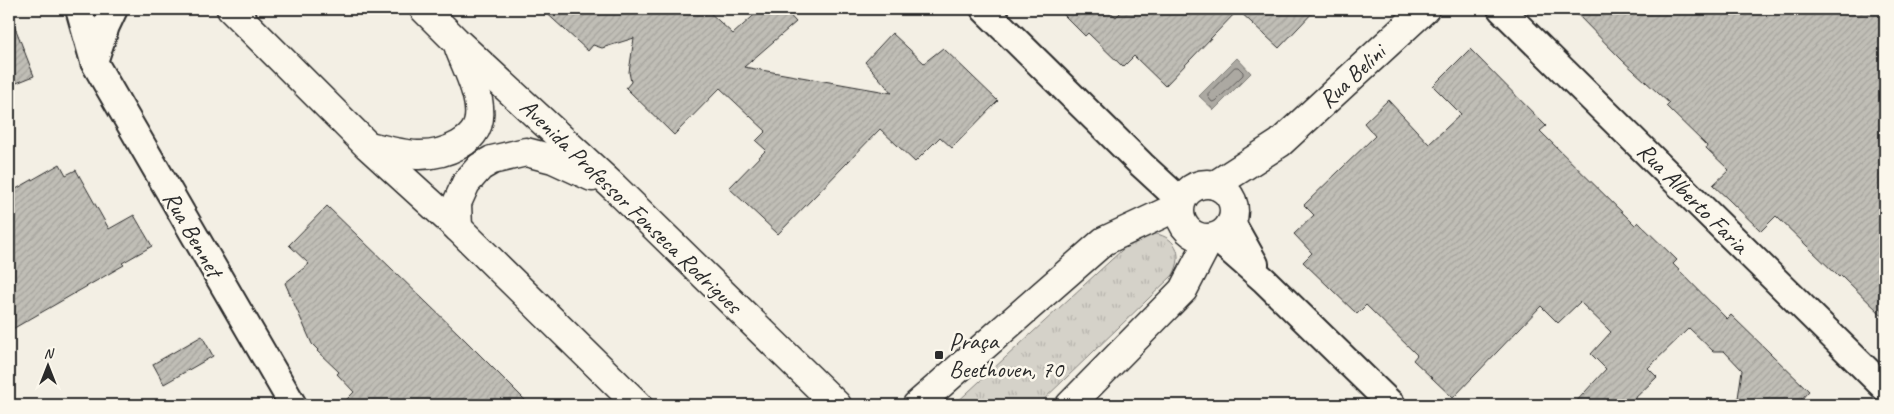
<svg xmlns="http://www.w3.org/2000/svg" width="1894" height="414" font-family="Caveat,sans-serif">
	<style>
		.grass { fill: url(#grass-tufts); stroke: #807e7a }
		.water { fill: #aca9a2; stroke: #787772 }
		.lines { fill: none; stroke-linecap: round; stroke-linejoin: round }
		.shore { stroke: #5f5d5b; stroke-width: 1 }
		.building { fill: url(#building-hatch); stroke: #2b2b2b }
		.street-casing { stroke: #2b2b2b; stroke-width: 30 }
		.secondary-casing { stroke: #2b2b2b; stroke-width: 31 }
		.highway-casing { stroke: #2b2b2b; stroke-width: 31 }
		.street { stroke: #fbf7ec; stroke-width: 26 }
		.secondary { stroke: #fbf7ec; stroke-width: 28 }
		.highway { stroke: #fbf7ec; stroke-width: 28 }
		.poi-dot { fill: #2b2b2b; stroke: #fbf7ec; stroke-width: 2 }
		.labels { text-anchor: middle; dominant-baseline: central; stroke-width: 5; stroke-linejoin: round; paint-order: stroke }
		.street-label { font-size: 24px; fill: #2b2b2b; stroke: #fbf7ec }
		.poi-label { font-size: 24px; fill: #2b2b2b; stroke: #fbf7ec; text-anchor: start }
	</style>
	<defs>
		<pattern id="grass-tufts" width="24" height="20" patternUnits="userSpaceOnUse" patternTransform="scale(1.25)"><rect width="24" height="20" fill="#d5d2c9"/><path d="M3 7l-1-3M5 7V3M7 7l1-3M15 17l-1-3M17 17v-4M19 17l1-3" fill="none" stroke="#b7b4ad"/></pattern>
		<pattern id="building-hatch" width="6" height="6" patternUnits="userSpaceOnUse" patternTransform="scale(1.25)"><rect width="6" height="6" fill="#c0beb6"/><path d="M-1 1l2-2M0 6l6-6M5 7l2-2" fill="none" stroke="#a5a39d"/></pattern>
	</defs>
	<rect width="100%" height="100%" fill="#f3efe4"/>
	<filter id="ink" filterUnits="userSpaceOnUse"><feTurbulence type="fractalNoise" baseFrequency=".02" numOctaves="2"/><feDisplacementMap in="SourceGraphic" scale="10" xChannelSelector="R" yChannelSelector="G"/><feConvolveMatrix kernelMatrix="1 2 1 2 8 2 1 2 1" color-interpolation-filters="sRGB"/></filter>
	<g filter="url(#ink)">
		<!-- grass -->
		<path class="grass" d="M 1150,233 C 1175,235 1185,253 1173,275 L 1038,405 L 954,405 L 1135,238 Z"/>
		<!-- water -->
		<polygon class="water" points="1237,58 1251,73 1214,110 1199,96"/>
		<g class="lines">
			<!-- shore -->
			<polygon class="shore" points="1235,67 1238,67 1243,72 1243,75 1216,101 1212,102 1208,97 1208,94"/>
		</g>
		<!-- building -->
		<g class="building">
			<polygon points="542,9 706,9 733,34 761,9 784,9 796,22 744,67 892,93 865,62 892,33 924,63 943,48 998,101 952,148 940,137 915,162 880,129 778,234 729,188 766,150 756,141 766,131 720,88 674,135 626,88 631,82 629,72 634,38 602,48 593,45 588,51"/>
			<polygon points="1058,9 1111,9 1109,11 1116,17 1124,9 1316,9 1279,48 1238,10 1165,86 1134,56 1123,67 1088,33 1085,36"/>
			<polygon points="1572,9 1885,9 1885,318 1841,275 1839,277 1776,216 1761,231 1729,200 1713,185 1729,170 1706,148 1707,146 1666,106 1669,103 1622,60"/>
			<polygon points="9,17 11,17 34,76 9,86"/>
			<polygon points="1470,49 1546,126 1540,131 1635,225 1638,222 1677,260 1673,264 1727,319 1731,315 1809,391 1796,405 1737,405 1742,370 1724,351 1713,351 1689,328 1648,368 1657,377 1628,405 1573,405 1606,369 1591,354 1611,332 1580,302 1558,323 1541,306 1453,398 1413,360 1417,355 1366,305 1357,314 1303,262 1312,253 1294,234 1314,215 1304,205 1375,136 1364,123 1388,100 1429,144 1461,114 1433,86"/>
			<polygon points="60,164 66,175 76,170 109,229 134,215 152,246 122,263 124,265 9,331 9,193"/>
			<polygon points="327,206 460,335 530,405 341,405 354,392 337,374 339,372 317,351 318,350 312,344 285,283 309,264 289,245"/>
			<polygon points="202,336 213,356 164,384 153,364"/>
		</g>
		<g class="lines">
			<defs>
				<g id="street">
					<polyline points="79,9 94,62 293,405"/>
					<polyline points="984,9 1142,165 1181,201"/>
					<polyline points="1501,9 1885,388"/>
					<polyline points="94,62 106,26 114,9"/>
					<polyline points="1232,223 1255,264"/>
					<polyline points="1215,237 1264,280 1392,405"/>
				</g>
				<g id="secondary">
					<circle cx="1207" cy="211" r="27"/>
					<polyline points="1215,185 1280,143 1425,9"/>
					<polyline points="917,405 1104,241 1179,206"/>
					<polyline points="1070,405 1183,290 1210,238"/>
				</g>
				<g id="highway">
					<polyline points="231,9 368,146 458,228 638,405"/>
					<polyline points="424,9 456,41 614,187 837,405"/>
					<path d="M 369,146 C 402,154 428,162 459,145 C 475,136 481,125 479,107 C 477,86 466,67 459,48"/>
					<polyline points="458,228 457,203 466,183 480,167 492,160 526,152 553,159 592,177"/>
				</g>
			</defs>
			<!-- street casing -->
			<use href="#street" class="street-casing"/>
			<!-- secondary casing -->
			<use href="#secondary" class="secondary-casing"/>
			<!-- highway casing -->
			<use href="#highway" class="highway-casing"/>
			<!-- street -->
			<use href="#street" class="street"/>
			<!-- secondary -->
			<use href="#secondary" class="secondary"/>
			<!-- highway -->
			<use href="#highway" class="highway"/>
		</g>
	</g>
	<!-- markers -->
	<rect class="poi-dot" x="934" y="350" width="10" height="10" rx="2.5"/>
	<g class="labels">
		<!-- street labels -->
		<g class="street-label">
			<text transform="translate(1352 76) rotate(-43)">Rua Belini</text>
			<text transform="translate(1693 198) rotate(45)">Rua Alberto Faria</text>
			<text transform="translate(631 206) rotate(44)">Avenida Professor Fonseca Rodrigues</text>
			<text transform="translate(193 234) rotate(60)">Rua Bennet</text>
		</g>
		<!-- poi labels -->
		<g class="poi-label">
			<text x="949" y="341">Praça<tspan x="949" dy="28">Beethoven, 70</tspan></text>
		</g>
	</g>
	<!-- margin -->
	<rect width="1894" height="414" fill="none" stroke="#fbf7ec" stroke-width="30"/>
	<rect x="15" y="15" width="1864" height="384" fill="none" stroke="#2b2b2b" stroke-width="2" filter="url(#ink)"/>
	<!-- north arrow -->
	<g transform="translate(48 366)" stroke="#fbf7ec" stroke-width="4" paint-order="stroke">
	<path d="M0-4L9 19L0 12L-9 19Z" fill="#2b2b2b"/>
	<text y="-8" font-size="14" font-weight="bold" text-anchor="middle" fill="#2b2b2b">N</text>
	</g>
</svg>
